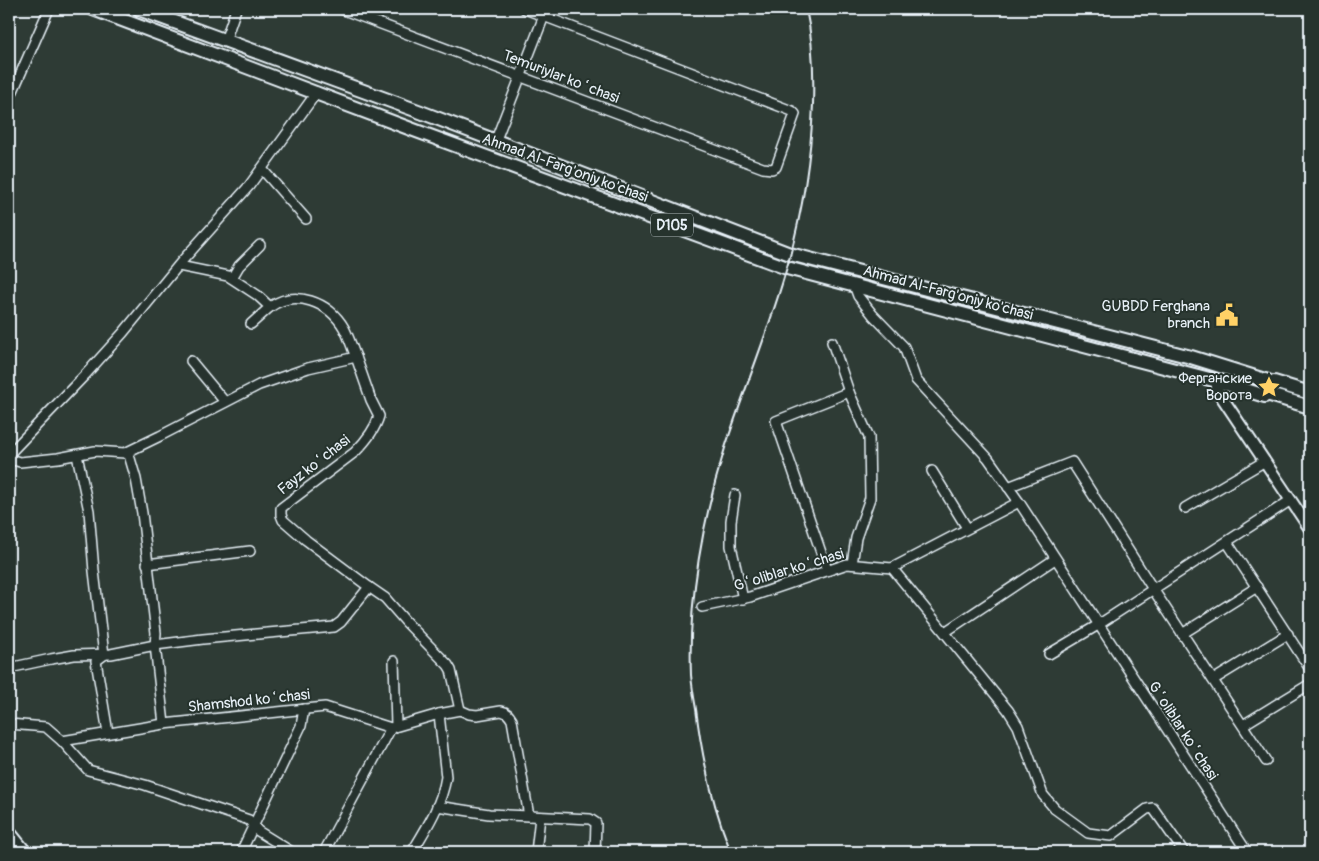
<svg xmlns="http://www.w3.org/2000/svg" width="1319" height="861" font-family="Pangolin,sans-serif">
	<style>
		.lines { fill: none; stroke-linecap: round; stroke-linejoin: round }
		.minor-casing { stroke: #e8f1f8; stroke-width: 12 }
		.major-casing { stroke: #e8f1f8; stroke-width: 14 }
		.highway-casing { stroke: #e8f1f8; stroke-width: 16 }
		.minor { stroke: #26332d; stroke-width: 9 }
		.major { stroke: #26332d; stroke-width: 10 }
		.highway { stroke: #26332d; stroke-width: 12 }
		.rail { stroke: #e8f1f8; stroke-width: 2 }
		.labels { text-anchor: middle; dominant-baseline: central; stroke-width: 4; stroke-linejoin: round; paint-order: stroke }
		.shield { fill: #26332d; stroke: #aeb8bb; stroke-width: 1 }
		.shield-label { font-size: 14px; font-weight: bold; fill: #e8f1f8 }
		.street-label { font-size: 15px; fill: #e8f1f8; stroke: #26332d }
		.poi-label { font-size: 15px; fill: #e8f1f8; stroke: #26332d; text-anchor: end }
	</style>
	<rect width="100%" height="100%" fill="#2e3b35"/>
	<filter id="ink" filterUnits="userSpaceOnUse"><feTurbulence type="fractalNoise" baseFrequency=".02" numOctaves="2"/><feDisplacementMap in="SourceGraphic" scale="10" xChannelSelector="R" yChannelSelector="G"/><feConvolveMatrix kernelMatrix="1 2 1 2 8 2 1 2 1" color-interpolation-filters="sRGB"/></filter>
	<g filter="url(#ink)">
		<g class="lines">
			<defs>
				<g id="minor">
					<polyline points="341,9 763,168 772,169 776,167 795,114 792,111 525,9"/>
					<polyline points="225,41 236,9"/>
					<polyline points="9,100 49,9"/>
					<polyline points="495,142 544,16"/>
					<polyline points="262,169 306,219"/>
					<polyline points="179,266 228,276 257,295 270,307 251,324"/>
					<polyline points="232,278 239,266 260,245"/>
					<polyline points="854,285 858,296 873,315 904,347 916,380 988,458 1019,502 1247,852"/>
					<path d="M 270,307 C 295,289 329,302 344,328 C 349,337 352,348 356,357"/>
					<polyline points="832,342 849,392 869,437 870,498 856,538 852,564"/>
					<polyline points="191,361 225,402"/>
					<polyline points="9,454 85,375 123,333 182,261 249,186 317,92"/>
					<polyline points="77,455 89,511 94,571 104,655 96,661 108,733"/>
					<path d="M 9,459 L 20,462 L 58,458 L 95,451 L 125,453 L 160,436 L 259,385 L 308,368 L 356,357 L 371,400 L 379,416 C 375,430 365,442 355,452 L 281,508 L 281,515 L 283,520 L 306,540 L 369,587 L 341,622 L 334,627 L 203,639 L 155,645 L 164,724"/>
					<polyline points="932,471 967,528"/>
					<polyline points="1008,487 1072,462 1153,589 1266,761"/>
					<polyline points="735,495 731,521 731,546 743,599"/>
					<polyline points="1185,508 1265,461"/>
					<polyline points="1227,542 1310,669"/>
					<polyline points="147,564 250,551"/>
					<polyline points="892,568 1008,710 1018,726 1043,795 1055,809 1088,833 1111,836 1147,809 1153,808 1184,852"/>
					<polyline points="827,570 776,421 849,392"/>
					<polyline points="369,587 385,598 406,622 448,665 451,670 460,710"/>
					<polyline points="702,607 750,597 847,564 892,568 1019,502"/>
					<polyline points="945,632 1055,559"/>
					<polyline points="1182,634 1257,587"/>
					<polyline points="1049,654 1098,625 1291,500"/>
					<polyline points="394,661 396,725"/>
					<polyline points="9,668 51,659 74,655 111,654 155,645 156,633 142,513 136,479 129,455 125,453"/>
					<polyline points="1213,680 1288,634"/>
					<path d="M 460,710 L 469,714 L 477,715 L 501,711 C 507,712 509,715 512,720 L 529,816 L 590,819 L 596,823 L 595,852"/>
					<polyline points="9,724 46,727 62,741 164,724 325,707 391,728 439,714 460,710"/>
					<polyline points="1243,725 1310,684"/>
					<polyline points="62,741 88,770 145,785 249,820 258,831 292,852"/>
					<polyline points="437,806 489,814 529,816"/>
					<polyline points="241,852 301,726 304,709"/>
					<polyline points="324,852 391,728"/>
					<path d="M 412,852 C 426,829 442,804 446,777 L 439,714"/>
					<polyline points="536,852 540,817"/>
				</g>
				<g id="major">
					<polyline points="1217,381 1217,390 1310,529"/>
					<polyline points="9,831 26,852"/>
				</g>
				<g id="highway">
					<polyline points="93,9 411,129 787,268 1217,381 1265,396"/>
					<polyline points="139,9 418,111 790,254 1191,357 1268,381"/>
					<polyline points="1274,382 1310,393"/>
					<polyline points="1270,395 1310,407"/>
				</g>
			</defs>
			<!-- minor casing -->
			<use href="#minor" class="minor-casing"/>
			<!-- major casing -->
			<use href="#major" class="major-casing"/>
			<!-- highway casing -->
			<use href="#highway" class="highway-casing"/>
			<!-- minor -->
			<use href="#minor" class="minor"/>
			<!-- major -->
			<use href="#major" class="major"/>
			<!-- highway -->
			<use href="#highway" class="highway"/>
			<!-- rail -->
			<path class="rail" d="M 731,852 C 713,807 702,758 696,709 C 694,698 692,686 691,675 C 688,601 703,518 725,448 C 745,387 770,328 787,267 C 802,214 811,159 813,104 C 814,73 813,40 806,9"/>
		</g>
	</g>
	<!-- icons -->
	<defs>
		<symbol id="civic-bare" viewBox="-9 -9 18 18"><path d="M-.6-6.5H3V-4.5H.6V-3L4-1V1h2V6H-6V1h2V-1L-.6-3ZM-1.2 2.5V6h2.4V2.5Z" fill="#ffd166" stroke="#26332d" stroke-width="2.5" paint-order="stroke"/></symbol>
		<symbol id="sight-bare" viewBox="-9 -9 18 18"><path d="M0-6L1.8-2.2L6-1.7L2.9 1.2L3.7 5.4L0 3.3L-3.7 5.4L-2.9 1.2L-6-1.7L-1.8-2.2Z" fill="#ffd166" stroke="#26332d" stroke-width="2.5" paint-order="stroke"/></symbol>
	</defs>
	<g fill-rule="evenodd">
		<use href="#civic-bare" x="1211" y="299" width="32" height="32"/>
		<use href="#sight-bare" x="1253" y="371" width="32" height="32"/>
	</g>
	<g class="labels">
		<!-- shield labels -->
		<rect class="shield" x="651" y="213.5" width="42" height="23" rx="4"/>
		<g class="shield-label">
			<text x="672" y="225">D105</text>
		</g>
		<!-- street labels -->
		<g class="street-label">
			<text transform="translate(561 77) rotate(21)">Temuriylar koʻchasi</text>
			<text transform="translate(565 168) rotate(20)">Ahmad Al-Farg'oniy ko'chasi</text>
			<text transform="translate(948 293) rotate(15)">Ahmad Al-Farg'oniy ko'chasi</text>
			<text transform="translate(314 465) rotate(-38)">Fayz koʻchasi</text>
			<text transform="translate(789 570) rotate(-17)">Gʻoliblar koʻchasi</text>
			<text transform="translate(249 701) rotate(-6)">Shamshod koʻchasi</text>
			<text transform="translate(1183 731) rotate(57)">Gʻoliblar koʻchasi</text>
		</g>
		<!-- poi labels -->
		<g class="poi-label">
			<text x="1210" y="306">GUBDD Ferghana<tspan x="1210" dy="17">branch</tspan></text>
			<text x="1252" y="378">Ферганские<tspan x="1252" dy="17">Ворота</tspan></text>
		</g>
	</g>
	<!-- margin -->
	<rect width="1319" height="861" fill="none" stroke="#26332d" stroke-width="30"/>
	<rect x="15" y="15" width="1289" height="831" fill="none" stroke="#e8f1f8" stroke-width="2" filter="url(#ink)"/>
</svg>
